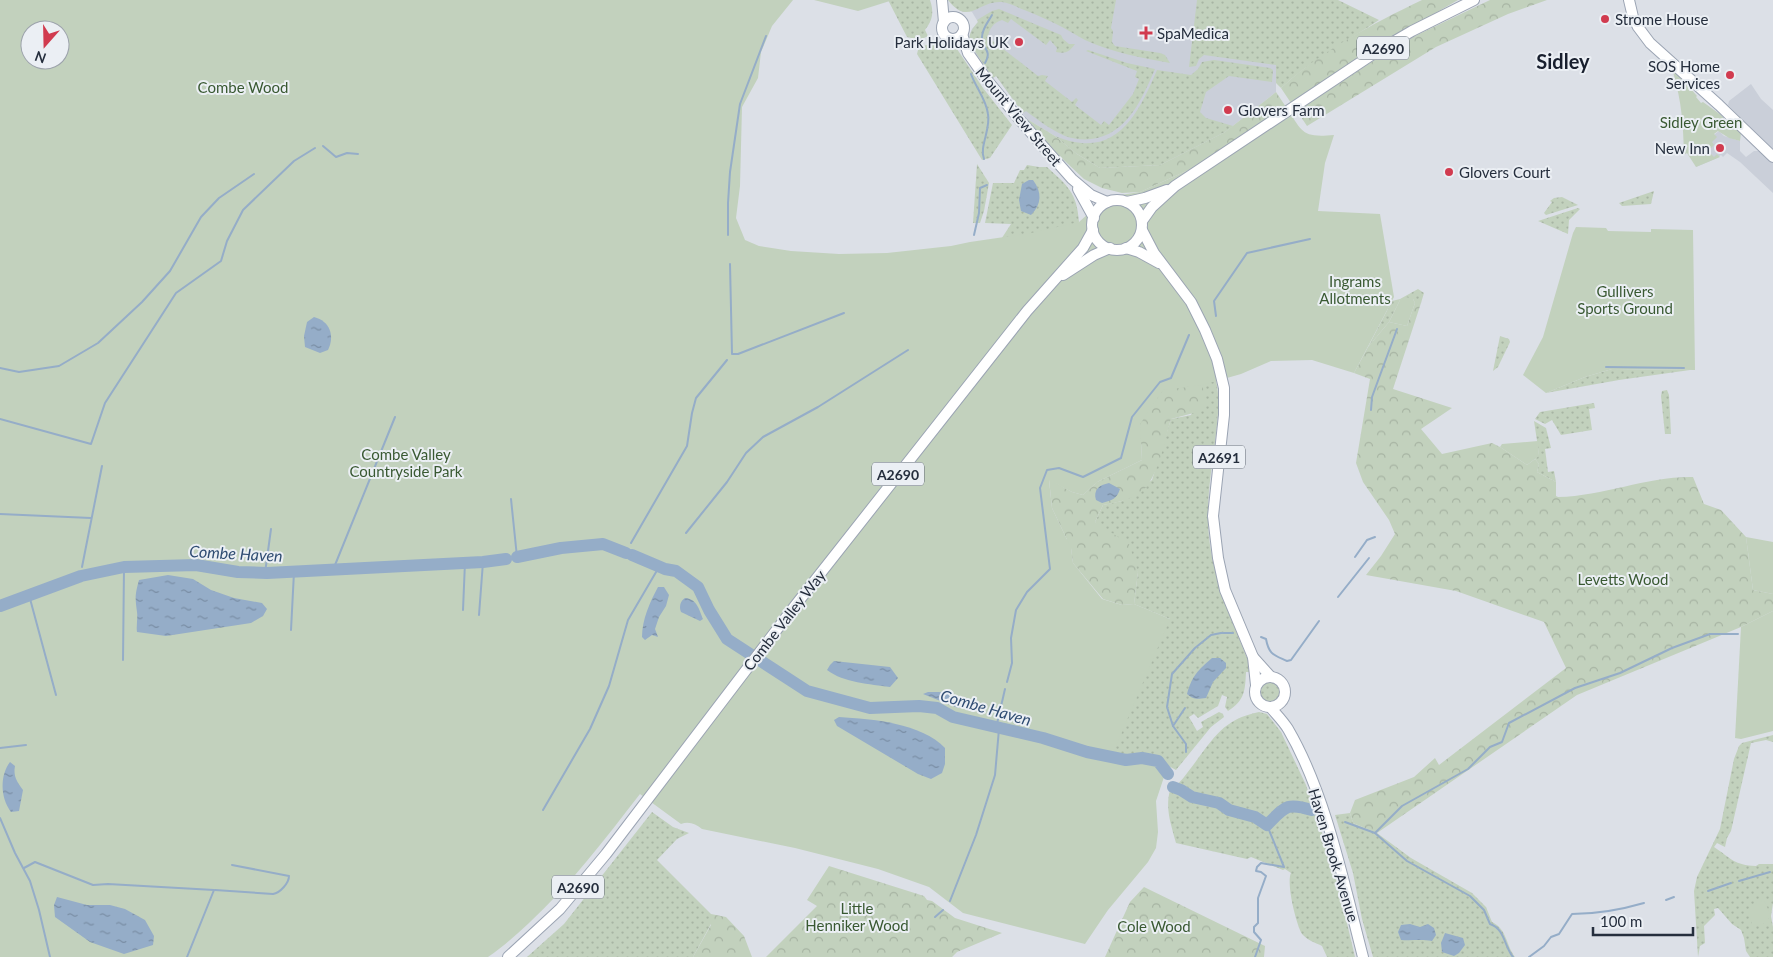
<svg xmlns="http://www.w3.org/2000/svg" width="1773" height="957" font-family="Lato,sans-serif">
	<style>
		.built { fill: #cacfd9 }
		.grass { fill: url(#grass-dots); fill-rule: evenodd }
		.forest { fill: url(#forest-crowns) }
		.green { fill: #c2d1bd; fill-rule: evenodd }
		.water { fill: url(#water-ripples) }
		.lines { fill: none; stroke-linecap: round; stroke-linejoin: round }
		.stream { stroke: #95adc8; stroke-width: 2 }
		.river { stroke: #95adc8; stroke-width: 12 }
		.primary-casing { stroke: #9ba4b3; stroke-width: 12 }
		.primary { stroke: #fff; stroke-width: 10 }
		.poi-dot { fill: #d13b4f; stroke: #ebeff4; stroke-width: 2 }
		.labels { text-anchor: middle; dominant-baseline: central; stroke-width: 4; stroke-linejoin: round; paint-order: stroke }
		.shield { fill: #ebeff4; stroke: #606874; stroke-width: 1 }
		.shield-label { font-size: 14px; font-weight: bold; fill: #252e3d }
		.poi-label { font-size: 15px; fill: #252e3d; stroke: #ebeff4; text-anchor: start }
		.park-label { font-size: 15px; fill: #395932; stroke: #ebeff4 }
		.street-label { font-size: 15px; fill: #252e3d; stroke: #ebeff4 }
		.water-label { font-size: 16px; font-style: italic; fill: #2f4c72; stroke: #ebeff4 }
		.district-label { font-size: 20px; font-weight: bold; fill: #181f2e; stroke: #ebeff4 }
	</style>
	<defs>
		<pattern id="grass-dots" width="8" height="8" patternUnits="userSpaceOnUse" patternTransform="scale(1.25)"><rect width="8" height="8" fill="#c2d1bd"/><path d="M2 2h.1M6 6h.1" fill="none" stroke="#a7b4a3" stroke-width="1.8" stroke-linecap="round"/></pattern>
		<pattern id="forest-crowns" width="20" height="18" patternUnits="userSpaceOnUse" patternTransform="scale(1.25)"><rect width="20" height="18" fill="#c2d1bd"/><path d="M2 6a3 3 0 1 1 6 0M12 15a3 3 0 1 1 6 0" fill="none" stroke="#a7b4a3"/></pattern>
		<pattern id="water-ripples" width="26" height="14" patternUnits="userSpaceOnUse" patternTransform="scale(1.25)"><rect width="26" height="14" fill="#95adc8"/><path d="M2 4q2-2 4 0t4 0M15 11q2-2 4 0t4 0" fill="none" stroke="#798da4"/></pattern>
	</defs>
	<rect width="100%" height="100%" fill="#dce0e7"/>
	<!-- built -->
	<g class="built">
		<polygon points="955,0 1215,0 1294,40 1276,83 1276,92 1225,132 1160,165 1077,154 1055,136 1027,119 996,76 993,78 973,51 969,37 972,29 978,22 972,12"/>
		<polygon points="1751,84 1761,99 1773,110 1773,193 1740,162 1727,153 1723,157 1721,155 1715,159 1696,167 1706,141 1719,131 1724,136 1740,141 1740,151 1746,157 1754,151 1762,151 1768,145 1728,105 1729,101"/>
	</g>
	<!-- grass -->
	<g class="grass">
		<path d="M 888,0 L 930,0 C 934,12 933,20 925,30 L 928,36 L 920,40 L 907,37 Z"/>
		<path d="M 948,0 L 1116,0 L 1111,28 L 1113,31 L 1112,42 L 1115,46 L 1160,53 L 1165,55 L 1170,63 C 1142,58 1111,52 1085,40 C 1077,36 1070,31 1062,27 C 1051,21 1039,16 1027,11 C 1019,8 1010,3 1002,2 C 978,0 969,27 948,0 Z"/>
		<path d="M 1197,0 L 1338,0 L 1379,20 C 1346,42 1310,61 1281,88 L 1276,83 L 1276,65 L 1204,55 L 1199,59 L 1196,66 L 1189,67 Z"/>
		<path d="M 999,9 L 1061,35 L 1063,39 L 1069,44 L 1075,44 C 1069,52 1066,54 1056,52 L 1057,48 L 1050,40 L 1046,45 L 1011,19 L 1008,23 L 1002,20 C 993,23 989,29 988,37 L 1038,76 L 1042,75 L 1048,76 L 1045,81 L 1072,102 L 1076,98 L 1078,100 L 1075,105 L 1101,125 L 1104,121 L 1109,125 L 1133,94 L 1139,79 L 1135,77 L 1137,71 L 1086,51 L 1088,50 L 1127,63 L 1155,69 C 1142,99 1127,135 1091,139 C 1083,140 1073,139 1065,136 C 1051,130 1038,120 1026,111 L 1023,113 L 996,76 L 993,78 L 970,44 C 968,34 972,29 978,22 L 977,20 L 992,11 Z"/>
		<polygon points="944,44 957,49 983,88 1012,125 990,158 982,160 917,54 918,50 926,45"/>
		<path d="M 1214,60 L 1270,68 L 1273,70 L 1272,82 L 1229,76 L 1206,92 L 1200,112 L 1206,118 L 1233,126 L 1225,132 L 1160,165 L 1100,168 L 1077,154 L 1055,136 C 1115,161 1137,117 1157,70 L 1191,75 L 1198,69 L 1202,62 Z"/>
		<polygon points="977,164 989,183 984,211 980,223 973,223"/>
		<path d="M 1027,165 L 1039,167 L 1047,167 C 1068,186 1077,193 1079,222 L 783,574 L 1011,224 L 985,223 L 993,183 L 1014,183 L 1020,170 L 1024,170 Z"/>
		<polygon points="1654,191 1651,204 1622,206 1619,203"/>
		<polygon points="1562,197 1578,205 1546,215 1544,213 1552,202 1550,201 1554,198"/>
		<polygon points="1578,208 1580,209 1569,220 1568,234 1538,221"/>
		<polygon points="1418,289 1424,293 1421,303 1415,303 1413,299 1400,300 1389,322 1368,347 1392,301 1400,299"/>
		<polygon points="1500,336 1509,339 1510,342 1498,367 1493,371"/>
		<polygon points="1612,369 1690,370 1619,380 1546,393 1585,377"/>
		<path d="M 1150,377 L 1216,381 C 1221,401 1217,422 1215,442 C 1212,466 1208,490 1208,514 C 1207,566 1229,613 1248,660 L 1249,672 L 1246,672 C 1245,691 1245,700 1228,711 L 1225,707 L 1227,697 L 1222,695 L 1218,706 L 1198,718 L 1194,714 L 1189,717 L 1197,731 L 1203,727 L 1201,722 L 1219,712 L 1223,714 L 1224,717 L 1211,727 L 1176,770 L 1152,757 L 1113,753 L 985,700 ZM 1202,385 L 1191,415 L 1171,419 L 1152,480 L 1122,501 L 1103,505 L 1095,522 L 1138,572 L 1134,604 L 1170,619 L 1018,686 L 1097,482 Z"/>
		<polygon points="1667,390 1669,395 1671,434 1665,434 1661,396 1662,391"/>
		<polygon points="1594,403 1595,408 1589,409 1592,430 1561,435 1552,420 1545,424 1535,419 1540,412"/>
		<polygon points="1534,421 1546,428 1551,448 1545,449 1548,472 1554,471 1556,482 1537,472 1539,464 1535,459 1539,454"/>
		<circle cx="1270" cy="692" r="12"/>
		<path d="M 1259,712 L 1267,714 L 1281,732 L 1306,785 L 1335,873 L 1355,957 L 1327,957 L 1322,946 C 1316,943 1307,940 1302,934 C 1296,924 1286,883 1291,873 L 1285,869 L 1283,870 L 1251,857 L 1247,859 L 1176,843 C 1171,824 1165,809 1170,790 C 1181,783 1186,774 1194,764 C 1214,737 1224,719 1259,712 Z"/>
		<path d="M 1773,735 L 1773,742 L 1766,740 L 1751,743 L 1731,831 L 1727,838 L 1725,847 L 1717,843 L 1714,847 C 1732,859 1734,865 1756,866 L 1759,864 L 1773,864 L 1773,903 L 1771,916 L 1773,927 L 1773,957 L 1750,957 L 1746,951 L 1744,938 L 1741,930 L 1732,924 L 1718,908 L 1714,909 L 1715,915 L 1704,926 L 1705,943 L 1700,946 L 1698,957 L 1694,891 L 1697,877 L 1720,829 L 1734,759 L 1739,746 L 1742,743 Z"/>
		<polygon points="652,812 673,827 689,833 677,839 657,860 711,914 711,924 693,957 527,957 564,924"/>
		<path d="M 1350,813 L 1353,823 L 1377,833 L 1411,858 L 1472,893 L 1486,907 L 1492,922 C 1507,929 1506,945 1515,957 L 1373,957 L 1362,919 L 1353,873 L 1335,815 Z"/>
	</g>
	<!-- forest -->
	<g class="forest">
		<path d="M 1422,0 L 1458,0 L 1373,49 L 1291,103 L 1281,88 C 1321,51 1372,24 1422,0 Z"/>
		<polygon points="1490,0 1547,0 1508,14 1436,47 1307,126 1297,111 1379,57 1415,36"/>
		<polygon points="1276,92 1286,107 1195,167 1140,192 1122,193 1102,188 1084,179 1052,149 1027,119 1055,136 1077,154 1100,168 1160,165 1225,132"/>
		<path d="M 1418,302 L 1421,303 L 1393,389 L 1452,408 L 1421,429 L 1442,454 L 1492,443 L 1500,447 L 1527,465 L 1535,459 L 1539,464 L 1537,472 L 1556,482 L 1556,496 L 1558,497 C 1604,496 1648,476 1693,477 L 1704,504 L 1721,510 L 1746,537 L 1753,590 L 1773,594 L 1773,611 L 1741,627 L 1577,695 L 1377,833 L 1353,823 L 1350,813 L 1355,800 L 1414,777 L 1435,758 L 1439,765 L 1566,668 L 1544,622 L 1456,591 L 1366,575 L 1381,556 L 1395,534 L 1389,520 L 1363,482 L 1356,463 L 1370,379 L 1354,373 L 1368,347 L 1389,322 L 1407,326 L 1415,303 Z"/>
		<path d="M 1202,385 L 1207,402 L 1201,411 L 1171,419 C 1164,441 1158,483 1137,495 C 1126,501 1114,503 1103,505 L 1095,522 L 1129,544 L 1138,572 L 1134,604 L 1122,605 L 1103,599 L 1073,563 L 1071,548 L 1052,508 L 1049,479 L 1072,492 L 1083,495 L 1097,482 L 1142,460 L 1140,424 L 1163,390 Z"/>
		<polygon points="829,866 924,896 927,900 932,901 955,918 1002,933 957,952 952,957 766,957 817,906 807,900"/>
		<polygon points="1144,887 1265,946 1264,957 1105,957 1130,902"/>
		<polygon points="711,914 726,917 744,936 752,957 693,957 711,925"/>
	</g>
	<!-- green -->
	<g class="green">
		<path d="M 0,0 L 793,0 L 772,26 L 761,52 L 758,78 L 742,107 L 740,186 L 736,218 L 745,240 L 759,246 L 791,251 L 839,254 L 887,253 L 951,246 L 970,242 L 1031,233 L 1079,222 L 1107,197 L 1140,192 L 1195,167 L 1286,107 C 1303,132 1301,138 1334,135 L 1325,163 L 1318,211 L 1380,214 L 1394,297 L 1354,373 L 1312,360 L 1271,361 L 1241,374 L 1202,385 L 1163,390 L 1140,424 L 1142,460 L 1097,482 L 1083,495 L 1072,492 L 1049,480 L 1052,508 L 1071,548 L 1073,563 L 1102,599 L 1122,605 L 1134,604 L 1170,619 L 1113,753 C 1133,758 1151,753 1168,765 L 1156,801 L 1158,832 L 1156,848 L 1148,862 L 1108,910 L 1085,944 L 963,913 L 929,887 L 878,869 L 795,848 L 702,829 C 696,824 689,821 681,824 L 640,794 C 605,839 571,884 529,923 C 516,935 503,947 488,957 L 0,957 ZM 30,30 L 60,30 L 60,60 L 30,60 Z"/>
		<polygon points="814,0 893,0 858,11"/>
		<path d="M 1675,71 L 1697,96 L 1696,97 L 1701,103 L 1703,102 L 1721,115 L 1728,123 L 1730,124 L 1741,133 L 1740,141 L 1729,138 L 1718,131 L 1714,134 L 1717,137 L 1712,142 L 1714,145 L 1708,151 L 1714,157 L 1717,154 L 1720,157 L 1696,167 L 1687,153 L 1684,155 C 1683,124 1682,103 1673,72 Z"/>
		<polygon points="1576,227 1606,228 1608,231 1651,232 1651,229 1693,230 1695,370 1612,369 1585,377 1546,393 1523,375 1543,337 1573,233"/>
		<polygon points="1406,297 1413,299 1415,303 1407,326 1389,322 1400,300"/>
		<polygon points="1538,441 1539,456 1527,465 1500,447 1502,444"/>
		<polygon points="1746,537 1773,542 1773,594 1753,590"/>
		<polygon points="1773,611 1773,731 1741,739 1735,738 1741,627"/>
		<polygon points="1764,900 1771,916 1763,924 1752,924 1748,910 1754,904"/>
	</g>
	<!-- water -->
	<g class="water">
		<path d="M 1029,180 L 1033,180 C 1042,192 1042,204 1031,215 L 1021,211 L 1019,200 L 1022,184 Z"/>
		<path d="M 314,317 C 330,321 335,336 328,350 L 320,353 L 305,347 L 304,336 L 307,322 Z"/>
		<path d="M 1109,483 L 1120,489 C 1117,499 1112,500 1102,503 L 1096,500 C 1093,490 1099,485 1109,483 Z"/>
		<path d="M 168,575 L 193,579 L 211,590 L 234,598 L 262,603 L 267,609 L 263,616 L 251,623 L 166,636 L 137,632 C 136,625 138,619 137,612 C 135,597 135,595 139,580 Z"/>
		<path d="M 658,587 L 664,587 L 669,595 L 666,606 L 659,617 L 655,629 L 658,637 L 652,635 L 645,640 L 642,637 C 642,619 650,602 658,587 Z"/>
		<path d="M 685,598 C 697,599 699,609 703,619 L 700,621 L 681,612 C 679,607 680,601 685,598 Z"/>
		<path d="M 1212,658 L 1220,658 L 1226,663 L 1226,668 L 1213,682 L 1206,698 C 1197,699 1194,700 1187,694 C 1192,676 1198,670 1212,658 Z"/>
		<path d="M 834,661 L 890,667 L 898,678 L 890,687 C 870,684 844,683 827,670 L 830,665 Z"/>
		<path d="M 928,692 C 940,692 954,691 963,701 L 961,707 L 958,708 L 923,694 Z"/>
		<path d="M 839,717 C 873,719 921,723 945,748 L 945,764 L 942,773 L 931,779 L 918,774 L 837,726 L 834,720 Z"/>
		<path d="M 10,762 L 15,766 C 13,776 17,782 23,790 L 19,811 L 11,812 C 0,797 0,775 10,762 Z"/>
		<polygon points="57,897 87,905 110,905 125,909 145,920 154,936 153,945 124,954 90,942 55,917 54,905"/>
		<path d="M 1410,924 L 1420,927 L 1428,924 L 1434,928 L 1436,935 L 1432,941 C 1421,939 1412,941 1401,940 L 1398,932 L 1401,925 Z"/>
		<polygon points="1445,933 1463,938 1465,945 1459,953 1454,956 1442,952 1441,943"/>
	</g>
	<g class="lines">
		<!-- stream -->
		<g class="stream">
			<path d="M 985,63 C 993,49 981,49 982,37 C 982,29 988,22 992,15"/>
			<path d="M 971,74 C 976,88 986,99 988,114 C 991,129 979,147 984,159"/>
			<polyline points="323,146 336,157 347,153 358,154"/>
			<polyline points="728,235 728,203 730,172 740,104 766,36"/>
			<polyline points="974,235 979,213 980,188 987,185"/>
			<polyline points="730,264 732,354 738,354 844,313"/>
			<polyline points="1216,316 1214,301 1247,253 1310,239"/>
			<polyline points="1606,367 1684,368"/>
			<polyline points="0,368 19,372 59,366 98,343 142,302 170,271 201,217 219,198 254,174"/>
			<polyline points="1371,410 1372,397 1397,329"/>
			<polyline points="0,419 91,444 105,403 176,293 221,261 227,241 243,210 294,161 315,148"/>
			<polyline points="511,499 517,557"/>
			<polyline points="0,514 91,518"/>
			<polyline points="686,533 727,482 746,453 763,437 818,407 908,350"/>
			<polyline points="631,543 687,446 692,413 696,398 727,360"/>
			<polyline points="1355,557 1367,540 1375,537"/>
			<polyline points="82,567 102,466"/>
			<polyline points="333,570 395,417"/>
			<polyline points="265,573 271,529"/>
			<polyline points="29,595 56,695"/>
			<polyline points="1338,597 1369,558"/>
			<polyline points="463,610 465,562"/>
			<polyline points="479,615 483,562"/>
			<polyline points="291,630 294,572"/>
			<path d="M 1261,637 L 1266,639 C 1269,655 1274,655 1287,661 L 1291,660 L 1319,621"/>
			<polyline points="123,660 124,567"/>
			<polyline points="1007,682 1012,663 1011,638 1016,610 1027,592 1050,569 1040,488 1047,470 1059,468 1083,477 1121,458 1132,417 1160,382 1171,378 1189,335"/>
			<polyline points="1173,726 1185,708"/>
			<polyline points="996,728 1005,689"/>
			<polyline points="0,748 26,745"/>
			<polyline points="1186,752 1186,744 1173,726 1167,707 1172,674 1195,648 1211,635 1221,633 1233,633"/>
			<polyline points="543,810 590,729 609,686 628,620 659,567"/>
			<polyline points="0,818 15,853 30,881 39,910 50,957"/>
			<path d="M 1345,822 L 1375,833 L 1407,861 L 1470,896 L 1484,910 L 1490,924 C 1505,929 1504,946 1513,957"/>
			<polyline points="1375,833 1402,806 1468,769 1490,747 1502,742 1509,723 1575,688 1620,673 1672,648 1710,634 1738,634"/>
			<polyline points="24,868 35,862 93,885 108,884 214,890 187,957"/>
			<polyline points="1739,881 1770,872"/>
			<path d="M 215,890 L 273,894 C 280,893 289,883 289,876 L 232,865"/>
			<polyline points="1708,891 1731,883"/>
			<polyline points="1666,900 1674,897"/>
			<polyline points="950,901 976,835 995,775 999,729"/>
			<polyline points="935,917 943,910"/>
			<polyline points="1255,957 1261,940 1254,932 1254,927 1258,923 1258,898 1266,876 1261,872 1256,871 1257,867 1261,863 1284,867 1267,825"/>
			<path d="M 1529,957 L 1544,946 L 1551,937 L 1559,934 L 1572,914 C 1597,914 1620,910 1644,903"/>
		</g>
		<!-- river -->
		<g class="river">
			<polyline points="632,555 665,569 676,571 698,587 709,610 727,639 807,691 870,708 919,706 937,708 953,717 1043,738 1087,752 1126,760 1142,758 1158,761 1168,774"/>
			<polyline points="517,557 561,548 603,544 626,553"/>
			<polyline points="0,606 81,576 124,567 196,565 238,572 267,573 483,562 506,559"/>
			<path d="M 1173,787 L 1181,790 L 1192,797 L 1219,803 L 1229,810 L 1255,817 L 1267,825 C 1285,807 1286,802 1312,810"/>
		</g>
		<defs>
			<g id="primary">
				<polyline points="942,0 944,22"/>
				<polyline points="1629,0 1633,17 1638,27 1650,43 1719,105 1773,157"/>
				<circle cx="953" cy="28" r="11"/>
				<polyline points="962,34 968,53 987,80 1019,119 1072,179 1091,195 1107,202"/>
				<polyline points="1078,189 1094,218"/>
				<circle cx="1117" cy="225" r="25"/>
				<polyline points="1127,202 1145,198 1167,190"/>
				<polyline points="1142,221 1152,207 1175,186 1376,52 1412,31 1474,0"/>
				<polyline points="1142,230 1154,253 1191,302 1205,330 1217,359 1224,388 1224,415 1213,516 1218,558 1225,590 1253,657 1271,677"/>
				<polyline points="1126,248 1139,252 1159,263"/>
				<polyline points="1063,275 1094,255 1110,248"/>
				<polyline points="1253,657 1256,685"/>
				<circle cx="1270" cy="692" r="15"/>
				<path d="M 1271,708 C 1276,714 1283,721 1288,729 C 1326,794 1344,884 1363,957"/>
				<polyline points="508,957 560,909 606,854 794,607 1027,311 1083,248 1093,230"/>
			</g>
		</defs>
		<!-- primary casing -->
		<use href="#primary" class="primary-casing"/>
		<!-- primary -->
		<use href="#primary" class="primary"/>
	</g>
	<!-- markers -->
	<g class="poi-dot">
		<circle cx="1605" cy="19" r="5"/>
		<path d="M1143.5 25.5h5v5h5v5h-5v5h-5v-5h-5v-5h5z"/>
		<circle cx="1019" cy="42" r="5"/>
		<circle cx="1730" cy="75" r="5"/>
		<circle cx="1228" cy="110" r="5"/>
		<circle cx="1720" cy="148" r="5"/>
		<circle cx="1449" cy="172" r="5"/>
	</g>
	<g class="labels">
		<!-- shield labels -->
		<g class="shield">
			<rect x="1357" y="36.5" width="52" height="23" rx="4"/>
			<rect x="1193" y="445.5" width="52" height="23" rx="4"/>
			<rect x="872" y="462.5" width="52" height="23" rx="4"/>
			<rect x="552" y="875.5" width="52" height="23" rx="4"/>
		</g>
		<g class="shield-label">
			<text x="1383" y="48">A2690</text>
			<text x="1219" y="457">A2691</text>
			<text x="898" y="474">A2690</text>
			<text x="578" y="887">A2690</text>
		</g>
		<!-- poi labels -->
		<g class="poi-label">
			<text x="1615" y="19">Strome House</text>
			<text x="1157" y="33">SpaMedica</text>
			<text x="1009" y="42" text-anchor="end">Park Holidays UK</text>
			<text x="1720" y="66" text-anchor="end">SOS Home<tspan x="1720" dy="17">Services</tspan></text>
			<text x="1238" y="110">Glovers Farm</text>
			<text x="1710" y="148" text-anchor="end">New Inn</text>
			<text x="1459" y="172">Glovers Court</text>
		</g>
		<!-- park labels -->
		<g class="park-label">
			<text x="243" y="87">Combe Wood</text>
			<text x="1701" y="122">Sidley Green</text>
			<text x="1355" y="281">Ingrams<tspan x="1355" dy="17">Allotments</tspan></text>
			<text x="1625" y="291">Gullivers<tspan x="1625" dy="17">Sports Ground</tspan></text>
			<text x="406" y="454">Combe Valley<tspan x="406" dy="17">Countryside Park</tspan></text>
			<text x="1623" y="579">Levetts Wood</text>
			<text x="857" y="908">Little<tspan x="857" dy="17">Henniker Wood</tspan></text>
			<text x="1154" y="926">Cole Wood</text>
		</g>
		<!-- street labels -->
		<g class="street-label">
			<text transform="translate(1019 116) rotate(50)">Mount View Street</text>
			<text transform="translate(784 620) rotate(-52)">Combe Valley Way</text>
			<text transform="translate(1334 855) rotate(73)">Haven Brook Avenue</text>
		</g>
		<!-- water labels -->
		<g class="water-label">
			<text transform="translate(236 553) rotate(3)">Combe Haven</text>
			<text transform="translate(986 707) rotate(16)">Combe Haven</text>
		</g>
		<!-- district labels -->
		<g class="district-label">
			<text x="1563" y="61">Sidley</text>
		</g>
	</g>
	<!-- north arrow -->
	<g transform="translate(45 45) rotate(200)"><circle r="24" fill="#ebeff4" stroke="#9ca2ab"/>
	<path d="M0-4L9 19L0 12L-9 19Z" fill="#d13b4f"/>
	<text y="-8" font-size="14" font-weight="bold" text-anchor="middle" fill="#252e3d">N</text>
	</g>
	<!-- scale -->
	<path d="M1593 927v8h100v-8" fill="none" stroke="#252e3d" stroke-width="2.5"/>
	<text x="1600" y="927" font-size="15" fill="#252e3d" stroke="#ebeff4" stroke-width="4" paint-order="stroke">100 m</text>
</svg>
